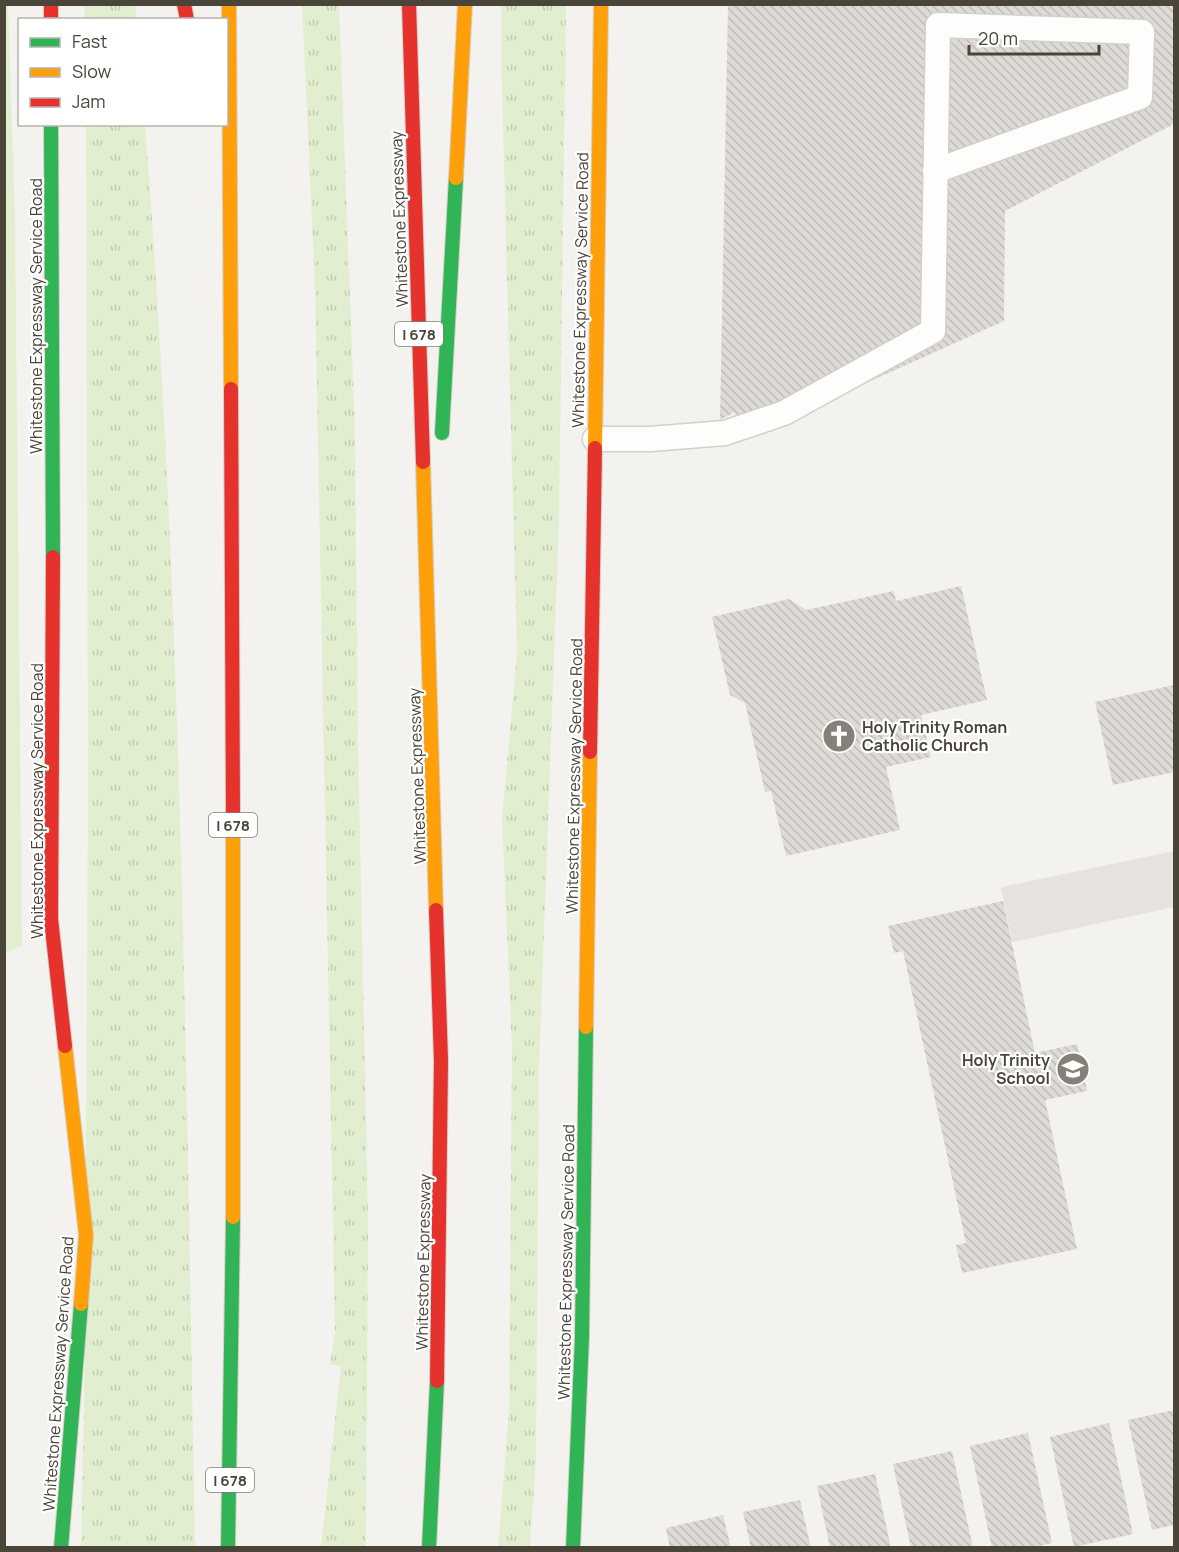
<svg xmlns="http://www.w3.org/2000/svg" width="1179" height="1552" font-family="Manrope,sans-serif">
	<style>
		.grass { fill: url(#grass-tufts) }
		.park { fill: #e1eecf }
		.parking { fill: #e6e3df }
		.building { fill: url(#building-back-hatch) }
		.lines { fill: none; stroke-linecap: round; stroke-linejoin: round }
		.lane-casing { stroke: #d2d0cb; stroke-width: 27 }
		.fast-casing { stroke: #d3cfc5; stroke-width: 16 }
		.slow-casing { stroke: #d3cfc5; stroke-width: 16 }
		.jam-casing { stroke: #d3cfc5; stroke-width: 16 }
		.lane { stroke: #fdfdfc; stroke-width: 24 }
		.fast { stroke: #30b455; stroke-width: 14 }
		.slow { stroke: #ff9f0a; stroke-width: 14 }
		.jam { stroke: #e5322d; stroke-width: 14 }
		.labels { text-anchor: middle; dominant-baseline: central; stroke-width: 4.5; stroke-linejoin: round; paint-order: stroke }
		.shield { fill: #fff; stroke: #817c74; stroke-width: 1.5 }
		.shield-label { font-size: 15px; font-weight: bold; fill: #4b4439 }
		.street-label { font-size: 16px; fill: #4b4439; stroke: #fff }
		.poi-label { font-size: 16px; font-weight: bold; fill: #4b4439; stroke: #fff; text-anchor: start }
	</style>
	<defs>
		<pattern id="grass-tufts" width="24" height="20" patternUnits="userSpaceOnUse" patternTransform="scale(1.5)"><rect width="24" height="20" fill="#e1eecf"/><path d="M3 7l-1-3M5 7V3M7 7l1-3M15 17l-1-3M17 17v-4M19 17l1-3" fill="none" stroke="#c3cdb2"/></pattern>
		<pattern id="building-back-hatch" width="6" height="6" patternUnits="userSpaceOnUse" patternTransform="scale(1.5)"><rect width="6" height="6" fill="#dedbd6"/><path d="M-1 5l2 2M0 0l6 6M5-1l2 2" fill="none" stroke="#c0bdb8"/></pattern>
	</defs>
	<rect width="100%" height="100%" fill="#f4f2ee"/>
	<!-- grass -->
	<g class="grass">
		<polygon points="84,5 135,5 137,19 85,19"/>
		<polygon points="302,5 339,5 355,430 358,743 368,1219 366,1548 321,1547 341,1366 330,1364 335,1333 315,286"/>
		<polygon points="566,5 559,518 539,1069 536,1459 530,1547 498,1548 509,1411 512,1046 502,819 517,653 501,48 501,5"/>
		<path d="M 145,124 C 182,598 186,1073 195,1547 L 81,1548 L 85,1363 L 88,786 L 86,125 Z"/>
	</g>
	<!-- park -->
	<polygon class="park" points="8,4 15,218 22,946 5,953 4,5"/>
	<!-- parking -->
	<polygon class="parking" points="1174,851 1174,907 1012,942 1001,887"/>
	<!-- building -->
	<g class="building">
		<polygon points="728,4 1174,4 1174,124 1005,211 1004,321 737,441 735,412 720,420"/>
		<polygon points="961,586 987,700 921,715 931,757 886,767 900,830 786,856 771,791 765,792 745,703 730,695 712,617 789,599 806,610 894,591 896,601"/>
		<polygon points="1174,685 1174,772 1113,785 1095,702"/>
		<polygon points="1003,901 1035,1053 1077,1044 1087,1091 1045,1100 1077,1249 962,1273 956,1245 966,1243 903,951 894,953 888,926"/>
		<polygon points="1174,1410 1174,1525 1152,1530 1128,1420"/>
		<polygon points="1109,1423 1133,1534 1074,1547 1050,1437"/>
		<polygon points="1028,1433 1052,1543 1030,1548 992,1548 970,1446"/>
		<polygon points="952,1451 973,1548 911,1548 893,1464"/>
		<polygon points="875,1474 891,1548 830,1548 817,1486"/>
		<polygon points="800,1500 811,1548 751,1548 743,1512"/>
		<polygon points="723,1515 731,1548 670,1548 666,1528"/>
	</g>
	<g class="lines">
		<defs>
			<polyline id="lane" points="595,439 650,439 725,433 784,413 933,331 938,25 1142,32 1140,97 935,171"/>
			<g id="fast">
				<polyline points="51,124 53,557"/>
				<polyline points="442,433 456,178"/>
				<polyline points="61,1548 81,1304"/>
				<polyline points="228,1548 233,1217"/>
				<polyline points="429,1548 437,1381"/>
				<polyline points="573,1548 582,1337 586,1027"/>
			</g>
			<g id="slow">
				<polyline points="229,4 231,389"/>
				<polyline points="456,178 465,4"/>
				<polyline points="595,448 601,4"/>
				<polyline points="423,462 436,910"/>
				<polyline points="233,816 233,1217"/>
				<polyline points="586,1027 590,752"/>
				<polyline points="65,1046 86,1235 81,1304"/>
			</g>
			<g id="jam">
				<polyline points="51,4 51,20"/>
				<polyline points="184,4 187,20"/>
				<polyline points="409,4 423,462"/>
				<polyline points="231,389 233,816"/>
				<polyline points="53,557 51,919 65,1046"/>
				<polyline points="590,752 595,448"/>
				<polyline points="436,910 441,1061 437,1381"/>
			</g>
		</defs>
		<!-- lane casing -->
		<use href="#lane" class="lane-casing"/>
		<!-- fast casing -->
		<use href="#fast" class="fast-casing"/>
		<!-- slow casing -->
		<use href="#slow" class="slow-casing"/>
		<!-- jam casing -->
		<use href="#jam" class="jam-casing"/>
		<!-- lane -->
		<use href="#lane" class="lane"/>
		<!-- fast -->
		<use href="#fast" class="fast"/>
		<!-- slow -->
		<use href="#slow" class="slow"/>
		<!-- jam -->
		<use href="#jam" class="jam"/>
	</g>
	<!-- icons -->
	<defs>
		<symbol id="church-disc" viewBox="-11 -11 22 22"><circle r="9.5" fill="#868178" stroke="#fff"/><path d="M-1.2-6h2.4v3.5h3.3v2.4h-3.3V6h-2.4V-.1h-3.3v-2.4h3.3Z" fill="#fff"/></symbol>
		<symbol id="school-disc" viewBox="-11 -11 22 22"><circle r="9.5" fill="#868178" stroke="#fff"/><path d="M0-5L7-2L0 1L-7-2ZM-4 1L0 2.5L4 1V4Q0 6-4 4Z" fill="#fff"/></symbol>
	</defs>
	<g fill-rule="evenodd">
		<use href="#church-disc" x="820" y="717" width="38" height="38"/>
		<use href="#school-disc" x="1054" y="1050" width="38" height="38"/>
	</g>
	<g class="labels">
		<!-- shield labels -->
		<g class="shield">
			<rect x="395" y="322" width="48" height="24" rx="4.5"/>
			<rect x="209" y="813" width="48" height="24" rx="4.5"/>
			<rect x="206" y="1468" width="48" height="24" rx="4.5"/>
		</g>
		<g class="shield-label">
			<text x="419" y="334">I 678</text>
			<text x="233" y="825">I 678</text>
			<text x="230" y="1480">I 678</text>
		</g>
		<!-- street labels -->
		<g class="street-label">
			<text transform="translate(399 219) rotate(-92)">Whitestone Expressway</text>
			<text transform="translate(580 290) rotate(-89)">Whitestone Expressway Service Road</text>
			<text transform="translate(36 316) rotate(-90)">Whitestone Expressway Service Road</text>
			<text transform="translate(417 776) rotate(-92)">Whitestone Expressway</text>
			<text transform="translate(574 776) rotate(-89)">Whitestone Expressway Service Road</text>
			<text transform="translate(37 801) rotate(-90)">Whitestone Expressway Service Road</text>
			<text transform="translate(423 1262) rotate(-89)">Whitestone Expressway</text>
			<text transform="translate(566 1262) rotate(-89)">Whitestone Expressway Service Road</text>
			<text transform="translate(58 1374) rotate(-86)">Whitestone Expressway Service Road</text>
		</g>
		<!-- poi labels -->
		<g class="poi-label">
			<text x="862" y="727">Holy Trinity Roman<tspan x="862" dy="18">Catholic Church</tspan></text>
			<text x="1050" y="1060" text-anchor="end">Holy Trinity<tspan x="1050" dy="18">School</tspan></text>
		</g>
	</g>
	<!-- border -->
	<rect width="1179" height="1552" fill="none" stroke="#4b4439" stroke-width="12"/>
	<!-- legend -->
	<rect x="18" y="18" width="210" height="108" fill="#ffffff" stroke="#b7b4b0" stroke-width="1.5"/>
	<rect x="30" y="38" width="30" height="9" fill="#30b455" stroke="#b7b4b0" stroke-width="1.5"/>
	<text x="72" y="48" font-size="18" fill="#4b4439">Fast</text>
	<rect x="30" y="68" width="30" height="9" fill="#ff9f0a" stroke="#b7b4b0" stroke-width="1.5"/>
	<text x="72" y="78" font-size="18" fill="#4b4439">Slow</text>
	<rect x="30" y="98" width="30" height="9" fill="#e5322d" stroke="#b7b4b0" stroke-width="1.5"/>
	<text x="72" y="108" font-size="18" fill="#4b4439">Jam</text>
	<!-- scale -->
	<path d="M969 45v9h130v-9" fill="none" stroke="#4b4439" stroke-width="3"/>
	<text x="978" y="45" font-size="18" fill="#4b4439" stroke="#ffffff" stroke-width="4.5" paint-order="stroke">20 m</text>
</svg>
